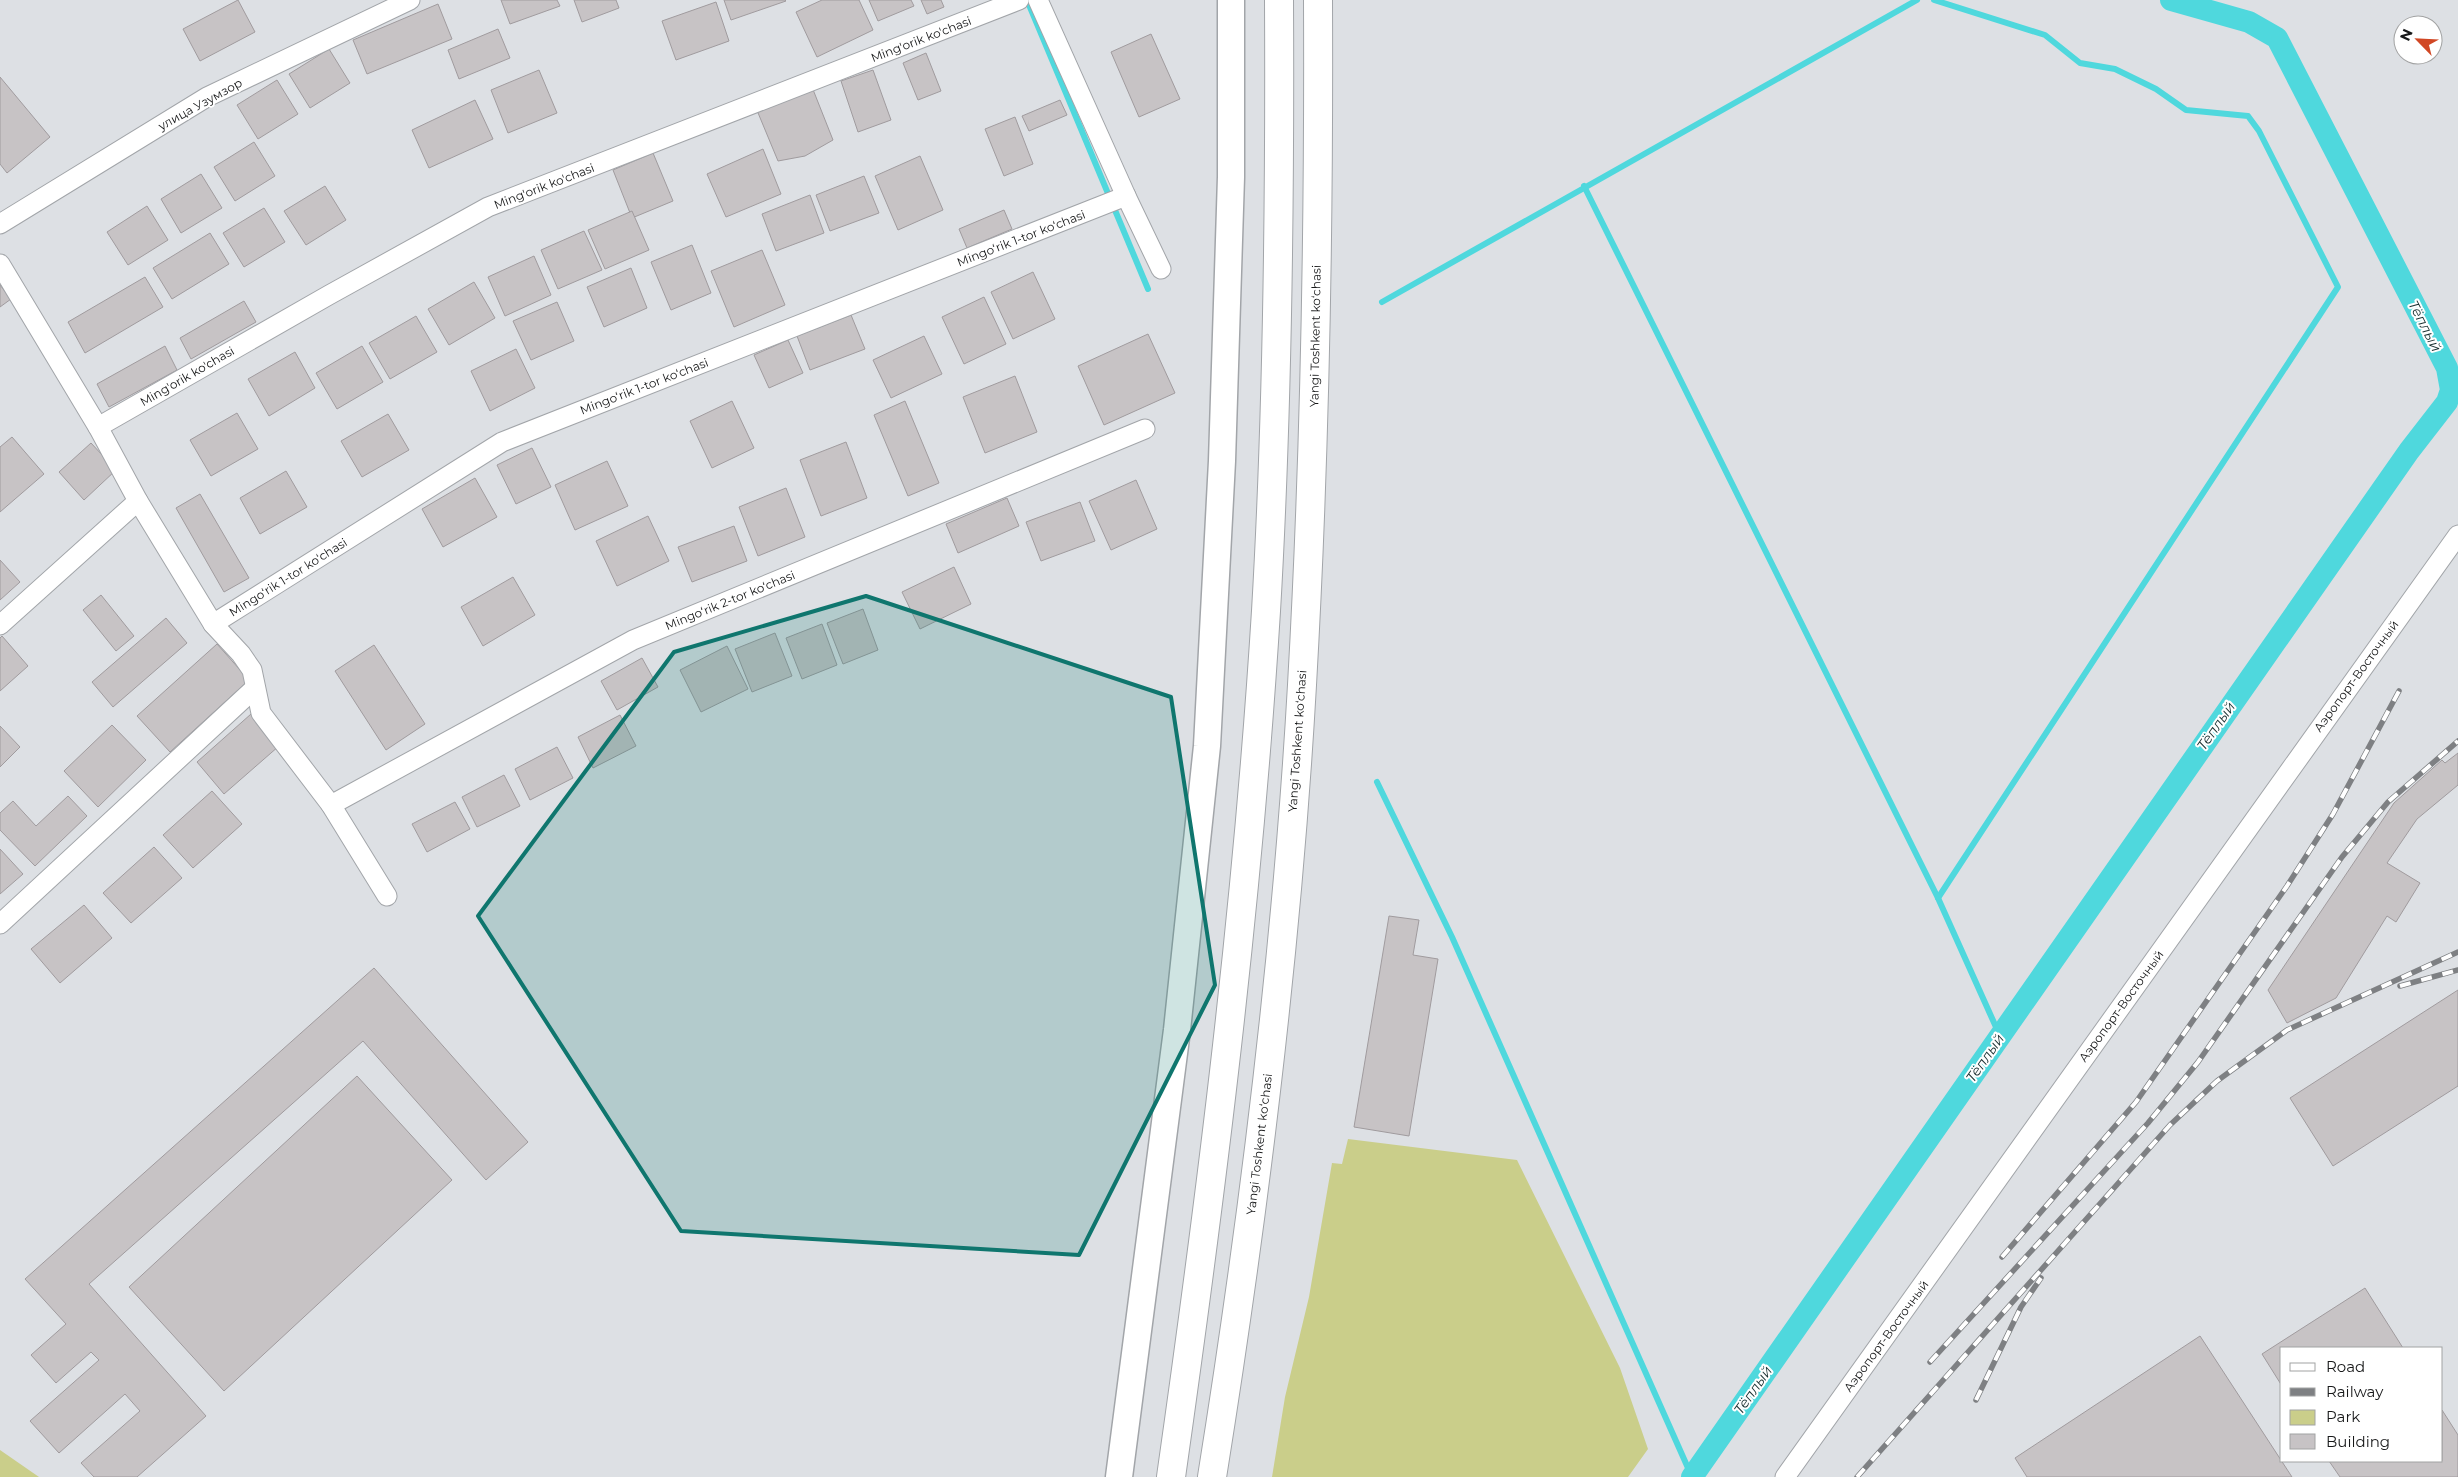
<svg xmlns="http://www.w3.org/2000/svg" width="2458" height="1477" font-family="Montserrat,sans-serif">
	<style>
		.green { fill: #cace8a }
		.lines { fill: none; stroke-linecap: round; stroke-linejoin: round }
		.stream { stroke: #4fd8dd; stroke-width: 6 }
		.canal { stroke: #4fd8dd; stroke-width: 22 }
		.building { fill: #c7c3c5; stroke: #a09b9e }
		.minor-casing { stroke: #a2a5a9; stroke-width: 21 }
		.secondary-casing { stroke: #a2a5a9; stroke-width: 29 }
		.trunk-casing { stroke: #a2a5a9; stroke-width: 30 }
		.minor { stroke: #fff; stroke-width: 19 }
		.secondary { stroke: #fff; stroke-width: 26 }
		.trunk { stroke: #fff; stroke-width: 28 }
		.rail-casing { stroke: #7e8083; stroke-width: 5.5 }
		.rail { stroke: #fff; stroke-width: 4; stroke-dasharray: 11; stroke-linecap: butt }
		.marked { fill: #0f766e; fill-opacity: 0.2; stroke: #0f766e; stroke-width: 4; stroke-linejoin: round }
		.labels { text-anchor: middle; dominant-baseline: central; stroke-width: 4; stroke-linejoin: round; paint-order: stroke }
		.street-label { font-size: 12px; fill: #171819; stroke: #fff }
		.water-label { font-size: 14px; font-style: italic; fill: #193031; stroke: #fff }
	</style>
	<rect width="100%" height="100%" fill="#dde0e4"/>
	<!-- green -->
	<g class="green">
		<polygon points="1348,1139 1517,1160 1620,1368 1648,1449 1628,1477 1272,1477 1285,1397 1309,1297 1332,1163 1342,1164"/>
		<polygon points="0,1450 39,1477 0,1477"/>
	</g>
	<g class="lines">
		<!-- stream -->
		<g class="stream">
			<polyline points="1027,0 1148,289"/>
			<polyline points="1934,0 2045,35 2080,63 2115,69 2156,89 2186,110 2248,116 2259,131 2338,287 1938,898"/>
			<polyline points="1584,186 1938,898 2000,1036"/>
			<polyline points="1382,302 1917,0"/>
			<polyline points="1377,782 1452,937 1692,1477"/>
		</g>
		<!-- canal -->
		<polyline class="canal" points="1692,1477 2409,451 2447,402 2451,390 2447,368 2277,38 2249,22 2171,0"/>
	</g>
	<!-- building -->
	<g class="building">
		<polygon points="238,0 255,32 200,61 183,29"/>
		<polygon points="501,0 557,0 560,6 510,24"/>
		<polygon points="574,0 616,0 619,8 582,22"/>
		<polygon points="724,0 785,0 786,1 731,20"/>
		<polygon points="822,0 859,0 873,30 817,57 796,12"/>
		<polygon points="869,0 911,0 914,6 878,21"/>
		<polygon points="921,0 941,0 944,7 927,14"/>
		<polygon points="716,2 729,41 676,60 662,21"/>
		<polygon points="438,4 452,39 367,74 353,40"/>
		<polygon points="498,29 510,58 459,79 448,50"/>
		<polygon points="1151,34 1180,99 1139,117 1111,52"/>
		<polygon points="329,49 350,83 310,108 289,74"/>
		<polygon points="926,53 941,91 918,100 903,63"/>
		<polygon points="539,70 557,113 508,133 491,90"/>
		<polygon points="873,70 891,120 858,132 841,81"/>
		<polygon points="0,77 50,137 7,173 0,164"/>
		<polygon points="277,80 298,114 258,139 237,105"/>
		<polygon points="812,87 833,140 805,156 778,161 756,108"/>
		<polygon points="475,100 493,139 429,168 412,130"/>
		<polygon points="1060,100 1067,115 1029,131 1022,116"/>
		<polygon points="1015,117 1033,164 1004,176 985,129"/>
		<polygon points="254,142 275,176 235,201 214,167"/>
		<polygon points="763,149 781,194 726,217 707,174"/>
		<polygon points="653,153 673,201 632,218 613,170"/>
		<polygon points="920,156 943,210 898,230 875,176"/>
		<polygon points="201,174 222,208 181,233 161,199"/>
		<polygon points="864,176 879,213 830,231 816,195"/>
		<polygon points="325,186 346,220 306,245 284,211"/>
		<polygon points="810,195 824,233 776,251 762,214"/>
		<polygon points="147,206 168,240 128,265 107,232"/>
		<polygon points="264,208 285,242 244,267 223,233"/>
		<polygon points="1004,210 1012,229 967,248 959,229"/>
		<polygon points="632,211 649,250 605,269 588,230"/>
		<polygon points="584,231 602,270 558,289 541,250"/>
		<polygon points="210,233 229,264 172,299 153,268"/>
		<polygon points="692,245 711,293 671,310 651,262"/>
		<polygon points="762,250 785,305 734,327 711,271"/>
		<polygon points="534,256 551,295 505,316 488,277"/>
		<polygon points="631,268 647,308 604,327 587,287"/>
		<polygon points="1033,272 1055,319 1013,339 991,292"/>
		<polygon points="145,277 163,307 85,353 68,322"/>
		<polygon points="474,282 495,318 449,345 428,309"/>
		<polygon points="0,285 11,299 0,307"/>
		<polygon points="984,297 1006,344 964,364 942,317"/>
		<polygon points="244,301 256,322 191,359 180,338"/>
		<polygon points="557,302 574,341 531,360 513,321"/>
		<polygon points="851,315 865,349 810,370 797,336"/>
		<polygon points="416,316 437,352 390,379 369,343"/>
		<polygon points="1148,334 1175,393 1104,425 1078,366"/>
		<polygon points="924,336 942,374 891,398 873,360"/>
		<polygon points="788,340 803,373 769,388 754,355"/>
		<polygon points="165,346 177,370 109,407 97,384"/>
		<polygon points="362,346 383,382 337,409 316,373"/>
		<polygon points="516,349 535,388 490,411 471,371"/>
		<polygon points="295,352 315,388 269,416 248,379"/>
		<polygon points="1015,376 1037,432 985,453 963,397"/>
		<polygon points="732,401 754,448 712,468 690,421"/>
		<polygon points="905,401 939,483 908,496 874,415"/>
		<polygon points="237,413 258,449 211,476 190,440"/>
		<polygon points="388,414 409,450 362,477 341,441"/>
		<polygon points="12,437 44,474 0,512 0,447"/>
		<polygon points="846,442 867,498 821,516 800,460"/>
		<polygon points="91,443 116,470 84,500 59,472"/>
		<polygon points="532,448 551,487 516,504 497,465"/>
		<polygon points="607,461 628,506 575,530 555,485"/>
		<polygon points="286,471 307,507 260,534 240,498"/>
		<polygon points="475,478 497,517 443,547 422,509"/>
		<polygon points="1136,480 1157,529 1111,550 1089,501"/>
		<polygon points="786,488 805,537 758,556 739,507"/>
		<polygon points="200,494 249,578 224,592 176,508"/>
		<polygon points="1007,498 1019,526 958,553 946,524"/>
		<polygon points="1080,502 1095,541 1041,561 1026,522"/>
		<polygon points="648,516 669,561 617,586 596,541"/>
		<polygon points="734,526 747,561 692,582 678,547"/>
		<polygon points="0,560 20,582 0,600"/>
		<polygon points="954,567 971,604 920,629 902,592"/>
		<polygon points="513,577 535,615 483,646 461,607"/>
		<polygon points="101,595 134,636 116,651 83,610"/>
		<polygon points="863,609 878,650 843,664 827,623"/>
		<polygon points="166,618 187,643 113,707 92,682"/>
		<polygon points="822,624 837,665 802,679 786,638"/>
		<polygon points="775,633 792,676 752,692 735,649"/>
		<polygon points="2,636 28,666 0,691 0,638"/>
		<polygon points="217,644 249,680 170,752 137,716"/>
		<polygon points="374,645 425,724 386,750 335,671"/>
		<polygon points="727,646 748,689 701,712 680,670"/>
		<polygon points="642,658 658,687 617,710 601,681"/>
		<polygon points="251,714 279,746 224,794 197,762"/>
		<polygon points="620,715 636,746 593,768 578,737"/>
		<polygon points="112,725 146,760 98,807 64,771"/>
		<polygon points="0,726 20,747 0,767"/>
		<polygon points="557,747 573,778 530,800 515,769"/>
		<polygon points="2458,753 2458,785 2417,819 2387,863 2420,883 2396,922 2387,916 2336,998 2287,1023 2268,990 2394,803 2442,760 2445,763"/>
		<polygon points="504,775 520,806 477,827 462,797"/>
		<polygon points="212,791 242,824 193,868 163,835"/>
		<polygon points="68,796 87,816 35,866 0,830 0,813 13,801 36,826"/>
		<polygon points="455,802 470,829 427,852 412,824"/>
		<polygon points="154,847 182,878 131,923 103,893"/>
		<polygon points="0,849 23,874 0,894"/>
		<polygon points="84,905 112,938 60,983 31,949"/>
		<polygon points="1389,916 1419,920 1413,955 1438,959 1409,1136 1354,1127"/>
		<polygon points="374,968 528,1142 486,1180 363,1041 89,1284 206,1416 137,1477 94,1477 81,1463 140,1411 125,1394 59,1453 30,1421 99,1360 91,1352 56,1383 31,1355 66,1324 25,1279"/>
		<polygon points="2458,990 2458,1086 2333,1166 2290,1098"/>
		<polygon points="357,1076 452,1180 224,1391 129,1287"/>
		<polygon points="2365,1288 2403,1348 2282,1348 2282,1386 2262,1354"/>
		<polygon points="2200,1336 2292,1477 2027,1477 2015,1458"/>
		<polygon points="2442,1410 2458,1435 2458,1477 2340,1477 2329,1461 2442,1461"/>
	</g>
	<g class="lines">
		<defs>
			<g id="minor">
				<polyline points="1038,0 1126,196 1161,269"/>
				<polyline points="0,224 207,97 410,0"/>
				<polyline points="0,264 98,427 138,501 213,624 241,654 252,670 261,713 331,805 387,896"/>
				<polyline points="98,427 329,295 488,207 1019,0"/>
				<polyline points="213,624 502,442 1126,196"/>
				<polyline points="0,625 138,501"/>
				<polyline points="331,805 633,640 1145,429"/>
				<polyline points="0,924 255,688"/>
				<polyline points="1785,1477 2458,535"/>
			</g>
			<polyline id="secondary" points="1119,1477 1177,1030 1207,746 1222,461 1231,177 1231,0"/>
			<g id="trunk">
				<path d="M 1171,1477 C 1212,1189 1248,901 1266,611 C 1278,407 1280,204 1279,0"/>
				<path d="M 1212,1477 C 1254,1215 1287,950 1302,685 C 1315,457 1319,228 1318,0"/>
			</g>
		</defs>
		<!-- minor casing -->
		<use href="#minor" class="minor-casing"/>
		<!-- secondary casing -->
		<use href="#secondary" class="secondary-casing"/>
		<!-- trunk casing -->
		<use href="#trunk" class="trunk-casing"/>
		<!-- minor -->
		<use href="#minor" class="minor"/>
		<!-- secondary -->
		<use href="#secondary" class="secondary"/>
		<!-- trunk -->
		<use href="#trunk" class="trunk"/>
		<defs>
			<g id="rail">
				<polyline points="2400,986 2458,970"/>
				<polyline points="2002,1257 2136,1102 2287,886 2333,814 2399,691"/>
				<polyline points="1930,1362 2148,1123 2198,1062 2342,857 2388,802 2458,741"/>
				<polyline points="1976,1400 2021,1307 2041,1278"/>
				<polyline points="1857,1477 2170,1125 2217,1081 2287,1030 2458,952"/>
			</g>
		</defs>
		<!-- rail casing -->
		<use href="#rail" class="rail-casing"/>
		<!-- rail -->
		<use href="#rail" class="rail"/>
	</g>
	<!-- marked area -->
	<path class="marked" d="M 866,596 L 1171,697 L 1215,985 L 1079,1255 L 681,1231 L 478,916 L 674,652 Z"/>
	<g class="labels">
		<!-- street labels -->
		<g class="street-label">
			<text transform="translate(921 39) rotate(-21)">Ming'orik ko'chasi</text>
			<text transform="translate(200 104) rotate(-29)">улица Узумзор</text>
			<text transform="translate(544 186) rotate(-21)">Ming'orik ko'chasi</text>
			<text transform="translate(1021 238) rotate(-21)">Mingo‘rik 1-tor ko‘chasi</text>
			<text transform="translate(1315 336) rotate(-89)">Yangi Toshkent ko‘chasi</text>
			<text transform="translate(187 376) rotate(-30)">Ming'orik ko'chasi</text>
			<text transform="translate(644 386) rotate(-21)">Mingo‘rik 1-tor ko‘chasi</text>
			<text transform="translate(288 577) rotate(-32)">Mingo‘rik 1-tor ko‘chasi</text>
			<text transform="translate(730 600) rotate(-22)">Mingo‘rik 2-tor ko‘chasi</text>
			<text transform="translate(2356 676) rotate(-54)">Аэропорт-Восточный</text>
			<text transform="translate(1297 741) rotate(-86)">Yangi Toshkent ko‘chasi</text>
			<text transform="translate(2121 1006) rotate(-54)">Аэропорт-Восточный</text>
			<text transform="translate(1259 1144) rotate(-83)">Yangi Toshkent ko‘chasi</text>
			<text transform="translate(1886 1336) rotate(-54)">Аэропорт-Восточный</text>
		</g>
		<!-- water labels -->
		<g class="water-label">
			<text transform="translate(2425 326) rotate(63)">Тёплый</text>
			<text transform="translate(2216 726) rotate(-55)">Тёплый</text>
			<text transform="translate(1985 1058) rotate(-55)">Тёплый</text>
			<text transform="translate(1753 1390) rotate(-55)">Тёплый</text>
		</g>
	</g>
	<!-- legend -->
	<rect x="2280" y="1347" width="162" height="115" fill="#ffffff" stroke="#a2a3a3"/>
	<rect x="2290" y="1363" width="25" height="8" fill="#ffffff" stroke="#a2a3a3"/>
	<text x="2326" y="1372" font-size="15" fill="#171819">Road</text>
	<rect x="2290" y="1388" width="25" height="8" fill="#7e8083" stroke="#a2a3a3"/>
	<text x="2326" y="1397" font-size="15" fill="#171819">Railway</text>
	<rect x="2290" y="1410" width="25" height="15" fill="#cace8a" stroke="#a2a3a3"/>
	<text x="2326" y="1422" font-size="15" fill="#171819">Park</text>
	<rect x="2290" y="1434" width="25" height="15" fill="#c7c3c5" stroke="#a2a3a3"/>
	<text x="2326" y="1447" font-size="15" fill="#171819">Building</text>
	<!-- north arrow -->
	<g transform="translate(2418 40) rotate(294)"><circle r="24" fill="#ffffff" stroke="#a2a3a3"/>
	<path d="M0-4L9 19L0 12L-9 19Z" fill="#d14724"/>
	<text y="-8" font-size="14" font-weight="bold" text-anchor="middle" fill="#171819">N</text>
	</g>
</svg>
